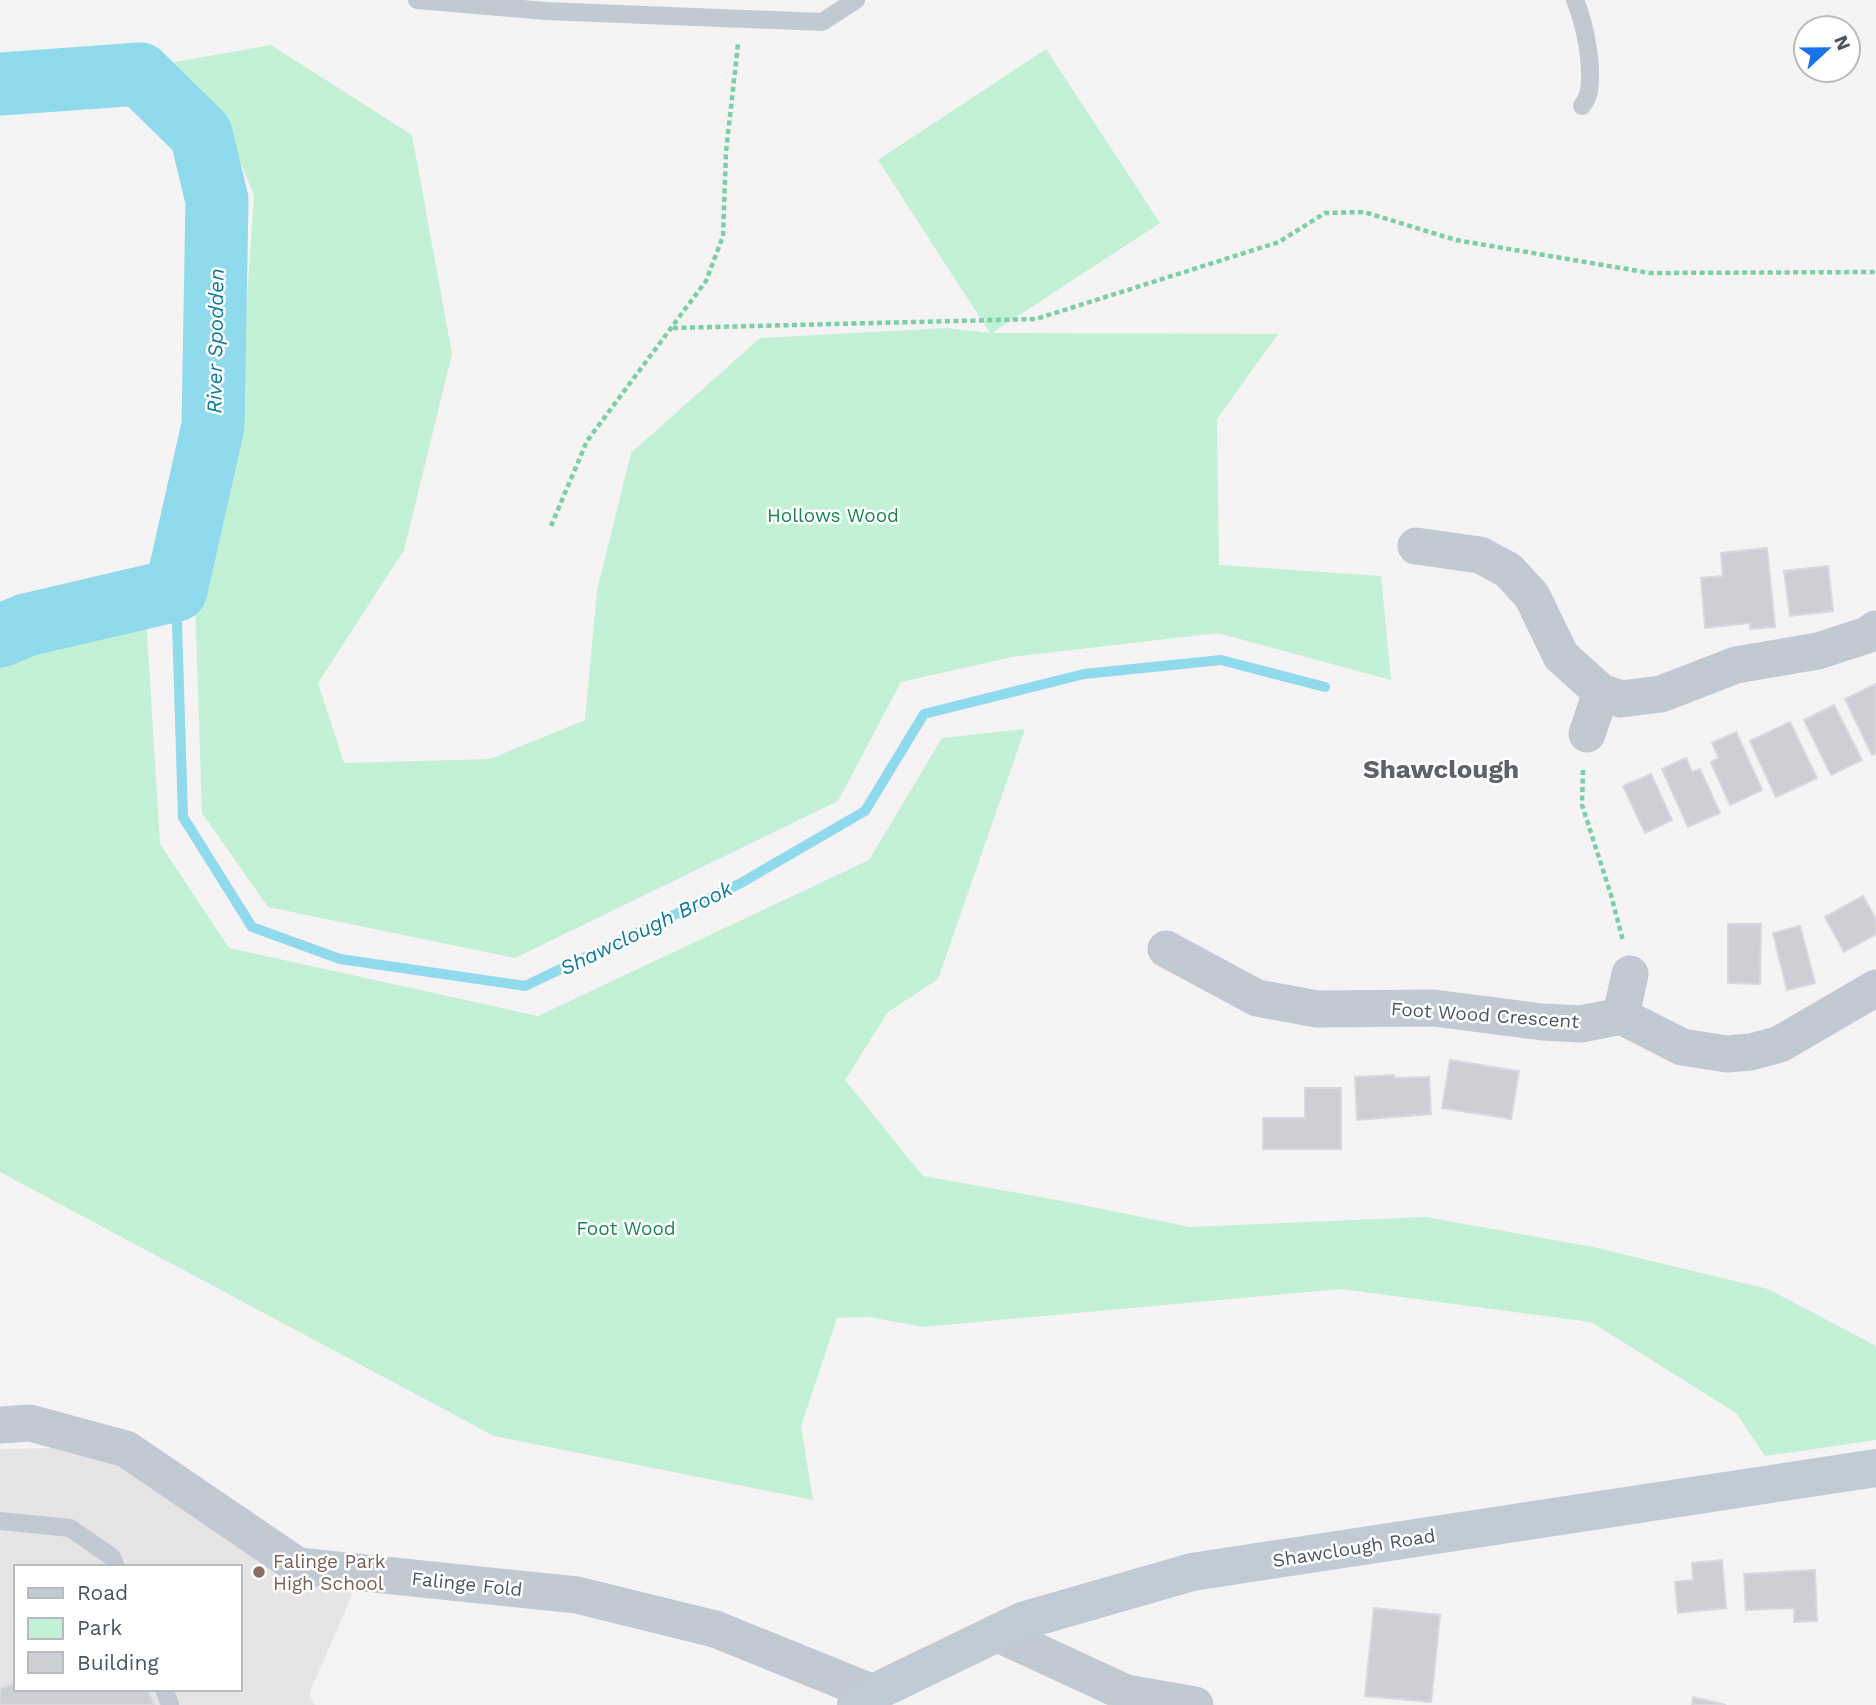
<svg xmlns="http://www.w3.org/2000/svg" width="1876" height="1705" font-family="'Work Sans',sans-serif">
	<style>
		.education { fill: #e6e4e5; fill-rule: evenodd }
		.green { fill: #c3f1d5 }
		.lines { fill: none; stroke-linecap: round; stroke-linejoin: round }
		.stream { stroke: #90daee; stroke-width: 10 }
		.river { stroke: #90daee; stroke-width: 63 }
		.building { fill: #cdcfd5; stroke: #d7d9de; stroke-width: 2 }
		.path { stroke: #7ad0a6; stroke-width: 4.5; stroke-dasharray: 5 3.5; stroke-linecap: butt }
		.service { stroke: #c1cad2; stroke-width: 18 }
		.minor { stroke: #c1cad2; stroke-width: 37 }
		.secondary { stroke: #c1cbd6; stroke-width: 38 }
		.education-dot { fill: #8d6e63; stroke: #fff; stroke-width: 2.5 }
		.labels { text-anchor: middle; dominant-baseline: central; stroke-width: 5; stroke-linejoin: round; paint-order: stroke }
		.park-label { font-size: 19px; fill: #17864f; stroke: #fff }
		.street-label { font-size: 19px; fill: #4a5661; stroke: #fff }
		.education-label { font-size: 19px; fill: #785e54; stroke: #fff; text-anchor: start }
		.water-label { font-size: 21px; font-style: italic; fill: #0c7c9b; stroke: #fff }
		.district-label { font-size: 26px; font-weight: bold; fill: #5f6368; stroke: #fff }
	</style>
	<rect width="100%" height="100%" fill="#f5f3f3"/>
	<!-- education -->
	<path class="education" d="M 119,1447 L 355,1588 L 309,1694 L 315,1705 L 0,1705 L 0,1449 ZM 16,1567 L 240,1567 L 240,1689 L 16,1689 Z"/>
	<!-- green -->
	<g class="green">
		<polygon points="271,45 412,135 452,354 404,550 318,683 344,763 490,759 585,720 597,591 631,453 760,338 946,328 990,333 878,160 1046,49 1160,223 992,333 1278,334 1217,419 1219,565 1381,576 1391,680 1218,633 1012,657 901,682 838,801 515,958 268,907 202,813 195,601 237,445 254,195 225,125 163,64"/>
		<polygon points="146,617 160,844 229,948 538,1016 869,860 942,738 1025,729 938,979 888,1012 845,1080 923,1176 1068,1202 1190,1227 1425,1217 1593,1247 1768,1289 1876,1346 1876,1440 1765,1456 1736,1413 1591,1322 1341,1289 923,1327 869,1317 837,1318 801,1426 813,1500 494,1436 0,1172 0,663"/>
	</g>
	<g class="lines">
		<!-- stream -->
		<polyline class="stream" points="176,590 183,817 252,927 340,959 525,986 741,883 865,811 924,714 1084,674 1221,660 1325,687"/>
		<!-- river -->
		<polyline class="river" points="0,84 140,74 201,134 217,200 213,426 176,590 26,625 0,636"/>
	</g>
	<!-- building -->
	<g class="building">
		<polygon points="1767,548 1775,627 1750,629 1750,623 1705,628 1701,578 1723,576 1721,553"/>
		<polygon points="1828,566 1833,611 1790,616 1784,571"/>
		<polygon points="1876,684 1876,753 1872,755 1845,699"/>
		<polygon points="1834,705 1862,760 1831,775 1804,720"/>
		<polygon points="1790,722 1817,778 1776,797 1750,741"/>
		<polygon points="1736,732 1762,790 1730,805 1711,762 1719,758 1712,743"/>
		<polygon points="1686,758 1692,772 1700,769 1720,813 1688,827 1662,769"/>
		<polygon points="1651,774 1672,820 1645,833 1623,786"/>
		<polygon points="1863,896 1876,919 1876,934 1844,952 1825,917"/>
		<polygon points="1728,924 1761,924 1760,984 1728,983"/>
		<polygon points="1800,926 1815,983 1787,990 1773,933"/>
		<polygon points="1450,1060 1519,1071 1511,1119 1442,1108"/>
		<polygon points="1394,1075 1394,1078 1429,1077 1431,1114 1357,1120 1355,1077"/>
		<polygon points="1305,1088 1341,1088 1341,1149 1263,1149 1263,1118 1305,1118"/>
		<polygon points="1722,1560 1726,1608 1678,1613 1675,1582 1693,1580 1692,1563"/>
		<polygon points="1815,1570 1817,1621 1794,1622 1794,1608 1746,1610 1744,1574"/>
		<polygon points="1374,1608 1440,1615 1431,1702 1365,1696"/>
		<polygon points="16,1683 16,1689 147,1689 154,1705 0,1705 0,1689"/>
		<polygon points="1693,1697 1726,1705 1692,1705"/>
	</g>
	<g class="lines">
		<!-- path -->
		<g class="path">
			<polyline points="673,328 1036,319 1279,242 1325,213 1364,212 1456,240 1650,273 1876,272"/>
			<polyline points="551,526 587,441 706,281 723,236 726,152 738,44"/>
			<polyline points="1583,770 1582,805 1611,895 1623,941"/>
		</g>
		<!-- service -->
		<g class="service">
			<polyline points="417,0 546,11 822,22 856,0"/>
			<path d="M 1575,0 C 1585,24 1593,64 1589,91 C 1588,96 1585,102 1582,106"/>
			<polyline points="0,1521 70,1528 112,1557 116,1567"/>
			<polyline points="164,1689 170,1705"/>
		</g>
		<!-- minor -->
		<g class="minor">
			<polyline points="1416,546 1480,555 1508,570 1532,596 1561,656 1601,692 1621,699 1661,694 1736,665 1818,651 1867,635 1876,629"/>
			<polyline points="1587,734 1601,692"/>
			<polyline points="1166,949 1257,998 1317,1009 1434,1008 1542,1022 1581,1024 1621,1016 1682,1047 1727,1054 1751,1052 1780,1044 1876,988"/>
			<polyline points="1621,1016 1630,974"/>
			<polyline points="0,1425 30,1423 126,1449 298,1566 577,1595 715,1629 873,1693"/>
			<polyline points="996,1633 1126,1693 1195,1705"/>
		</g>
		<!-- secondary -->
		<polyline class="secondary" points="856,1705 873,1693 1022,1621 1192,1572 1876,1468"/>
	</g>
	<!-- markers -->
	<circle class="education-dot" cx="259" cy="1572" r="7"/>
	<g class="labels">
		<!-- park labels -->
		<g class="park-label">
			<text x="833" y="515">Hollows Wood</text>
			<text x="626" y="1228">Foot Wood</text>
		</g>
		<!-- street labels -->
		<g class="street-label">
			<text transform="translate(1485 1015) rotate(4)">Foot Wood Crescent</text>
			<text transform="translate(1354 1548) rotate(-9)">Shawclough Road</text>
			<text transform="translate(467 1584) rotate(6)">Falinge Fold</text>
		</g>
		<!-- education labels -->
		<g class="education-label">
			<text x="273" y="1561">Falinge Park<tspan x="273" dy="22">High School</tspan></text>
		</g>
		<!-- water labels -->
		<g class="water-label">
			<text transform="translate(215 341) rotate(-89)">River Spodden</text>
			<text transform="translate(646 928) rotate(-26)">Shawclough Brook</text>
		</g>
		<!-- district labels -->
		<g class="district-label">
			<text x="1441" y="769">Shawclough</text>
		</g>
	</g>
	<!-- legend -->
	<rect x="14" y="1565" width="228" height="126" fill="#ffffff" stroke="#b7bbc0" stroke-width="2"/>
	<rect x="28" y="1588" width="35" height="10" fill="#c1cbd6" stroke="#b7bbc0" stroke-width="2"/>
	<text x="77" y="1600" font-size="21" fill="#4a5661">Road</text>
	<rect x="28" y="1618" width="35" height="21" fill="#c3f1d5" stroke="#b7bbc0" stroke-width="2"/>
	<text x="77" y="1635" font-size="21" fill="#4a5661">Park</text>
	<rect x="28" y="1652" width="35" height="21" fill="#cdcfd5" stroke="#b7bbc0" stroke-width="2"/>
	<text x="77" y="1670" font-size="21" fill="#4a5661">Building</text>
	<!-- north arrow -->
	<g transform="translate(1827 49) rotate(68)"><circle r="33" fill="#ffffff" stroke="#b7bbc0" stroke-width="2"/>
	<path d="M0-5L12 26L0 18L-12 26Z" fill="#1a73e8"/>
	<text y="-10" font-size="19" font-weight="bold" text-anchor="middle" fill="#4a5661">N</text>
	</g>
</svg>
